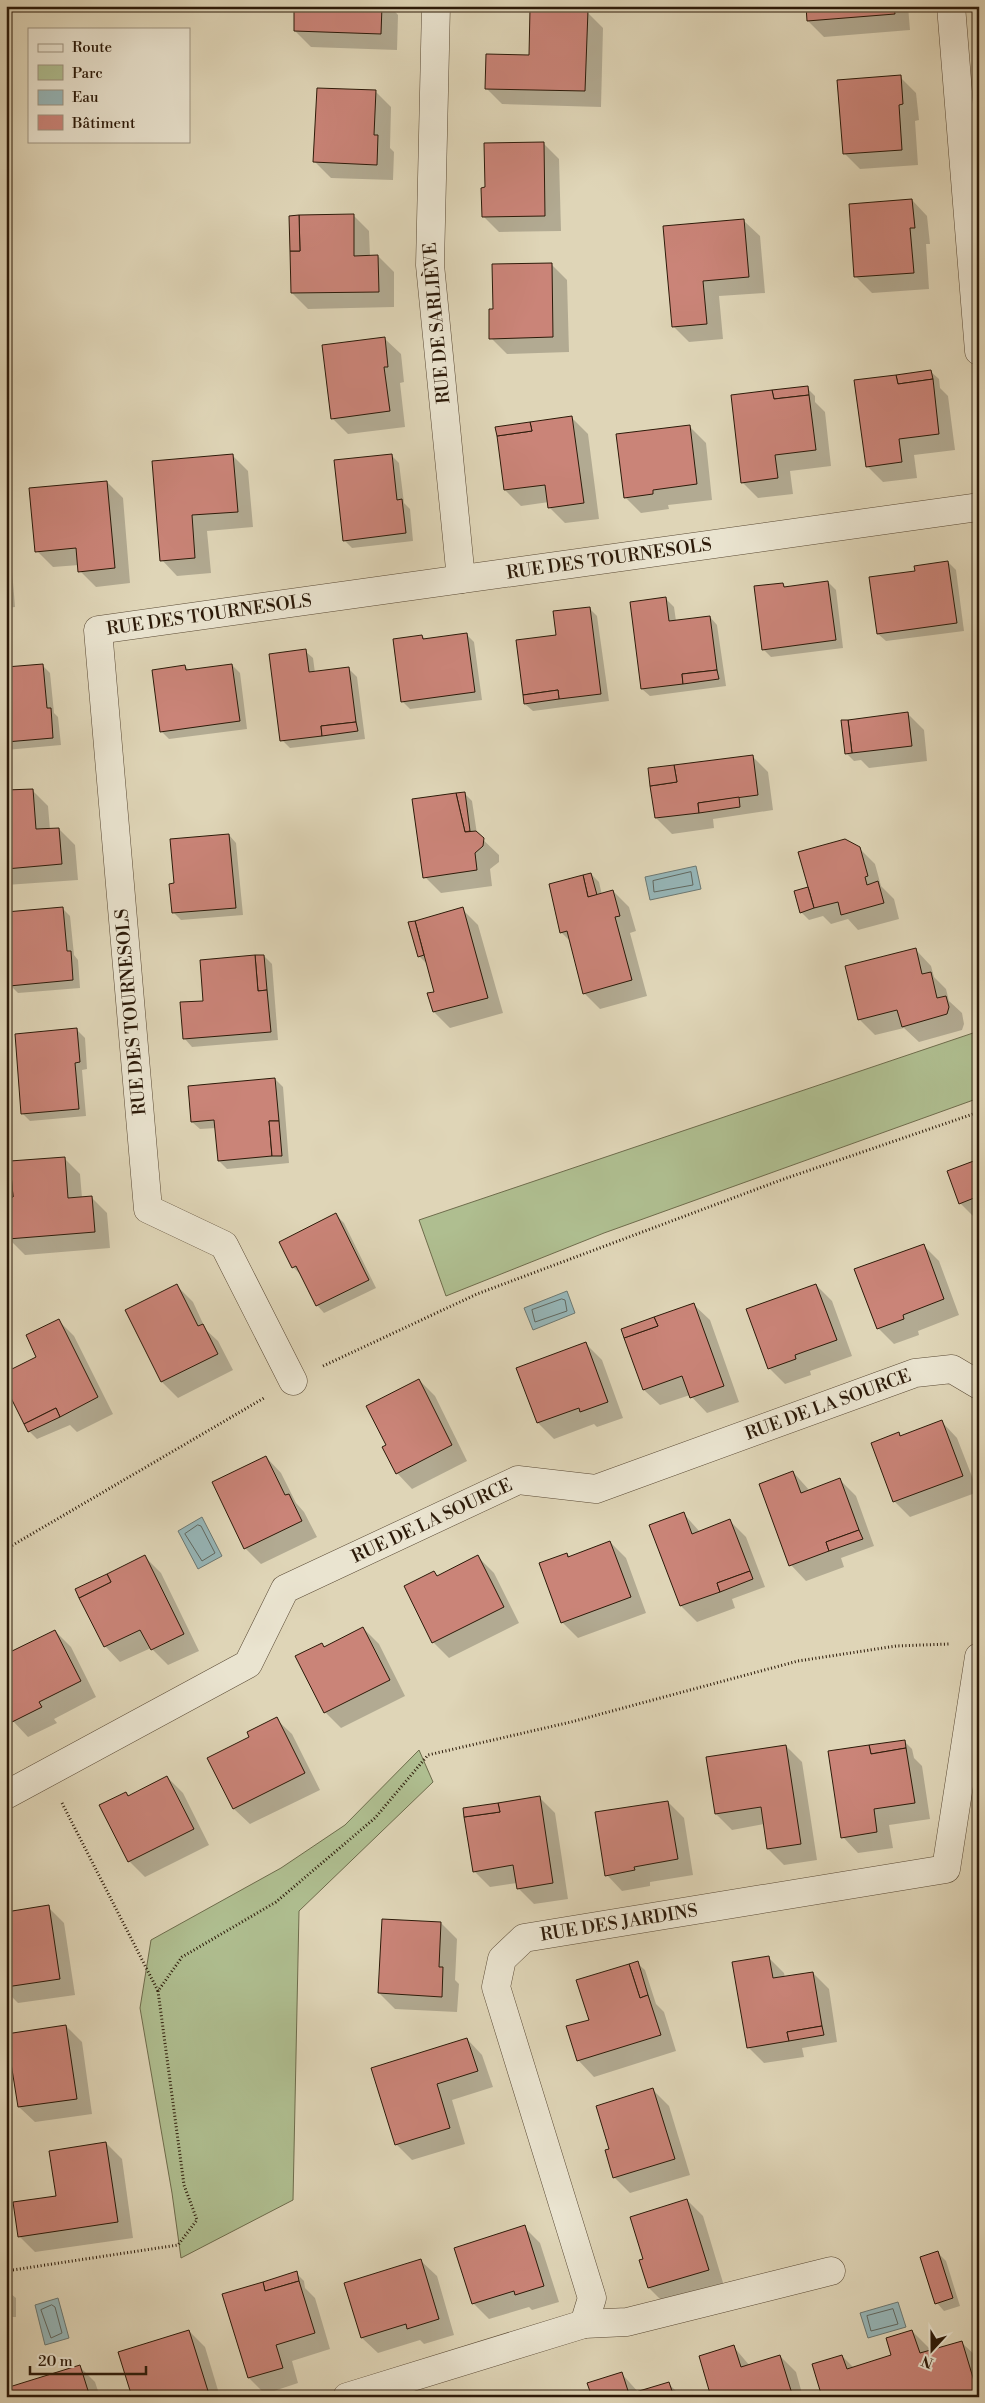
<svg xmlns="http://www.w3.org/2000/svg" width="985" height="2403" font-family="'Libre Bodoni',serif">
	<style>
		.green { fill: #afbe90; stroke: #6e6c4c }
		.water { fill: #96b6b8; stroke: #6c7872 }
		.shadow { fill: #0003 }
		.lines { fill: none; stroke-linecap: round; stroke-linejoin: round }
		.shore { stroke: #616860; stroke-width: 1 }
		.building { fill: #ca8478; stroke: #2c1a09 }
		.minor-casing { stroke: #594934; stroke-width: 29 }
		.path { stroke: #2c1a09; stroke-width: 3; stroke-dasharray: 1 2.5; stroke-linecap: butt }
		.minor { stroke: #eae4d0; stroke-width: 28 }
		.labels { text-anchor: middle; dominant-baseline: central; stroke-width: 5; stroke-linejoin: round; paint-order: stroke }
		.street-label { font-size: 18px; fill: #2c1a09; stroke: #eae4d0 }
	</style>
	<rect width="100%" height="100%" fill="#dfd5b7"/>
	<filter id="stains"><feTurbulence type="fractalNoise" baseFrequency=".004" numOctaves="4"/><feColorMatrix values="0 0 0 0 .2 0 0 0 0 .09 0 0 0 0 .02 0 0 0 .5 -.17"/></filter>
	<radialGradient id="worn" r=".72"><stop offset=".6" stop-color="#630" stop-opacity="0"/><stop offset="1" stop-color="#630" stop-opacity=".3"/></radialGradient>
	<!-- green -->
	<g class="green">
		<polygon points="979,1031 979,1098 604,1233 446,1296 419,1220"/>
		<polygon points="419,1750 433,1782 299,1911 293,2200 181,2258 172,2193 140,2008 151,1940 281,1868 345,1825"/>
	</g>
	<!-- water -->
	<g class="water">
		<polygon points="696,866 701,889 650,900 645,877"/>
		<polygon points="567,1291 575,1313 533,1330 524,1308"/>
		<polygon points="202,1517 222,1556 198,1569 178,1531"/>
		<polygon points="58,2298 69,2338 45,2345 35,2305"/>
		<polygon points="898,2302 906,2327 868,2338 860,2313"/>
	</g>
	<!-- shadow -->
	<g class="shadow">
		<polygon points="296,6 390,6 398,15 397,50 311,47 295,31"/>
		<polygon points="807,6 908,6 910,30 824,37 808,21"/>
		<polygon points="587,12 603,28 601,107 502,104 486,88"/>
		<polygon points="900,77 916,93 919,120 915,121 918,165 860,169 844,153"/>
		<polygon points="375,91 391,107 390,148 394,152 393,180 331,178 315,162"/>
		<polygon points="543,143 559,159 561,231 499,232 483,216 487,189"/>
		<polygon points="912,200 927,216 930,244 926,244 929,289 872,293 856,277"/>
		<polygon points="353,215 369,231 370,257 378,256 394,272 394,307 308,309 292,293"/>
		<polygon points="744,221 760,236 765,293 719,296 723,339 689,342 673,326 665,227"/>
		<polygon points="551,264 567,280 569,352 507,354 491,338"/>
		<polygon points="385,339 401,354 404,382 400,383 405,427 348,434 332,418"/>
		<polygon points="931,372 939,379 940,388 948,396 955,450 914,455 917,478 883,482 867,466"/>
		<polygon points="807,388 815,396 815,402 825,412 831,466 790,471 793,494 758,498 742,482"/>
		<polygon points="572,418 588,434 599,519 565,523 549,507 549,502 521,506 505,490"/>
		<polygon points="690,427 706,443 712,500 668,505 669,509 641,513 625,497"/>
		<polygon points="232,455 248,471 253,527 207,531 211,573 177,576 162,560 153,462"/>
		<polygon points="391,455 399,463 404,503 410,509 413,541 352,548 344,540"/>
		<polygon points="107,482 123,498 130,583 96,587 80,571 79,565 53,567 37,551"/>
		<polygon points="6,542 10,546 15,607 6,608"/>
		<polygon points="948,562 956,570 964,631 886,641 878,634 917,572"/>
		<polygon points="828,582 836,590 843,648 771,657 763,649 783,584 786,588"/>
		<polygon points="666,599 674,607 676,621 710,617 717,625 726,686 650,696 642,689"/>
		<polygon points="589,608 597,616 609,701 533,711 525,704 558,636"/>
		<polygon points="466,634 474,642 482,700 410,709 402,701 422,636 426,640"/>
		<polygon points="305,651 313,658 315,673 349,669 357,677 365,739 290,748 282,740"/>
		<polygon points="42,665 50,673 54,713 58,717 61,745 6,750 6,669"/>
		<polygon points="232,665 240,673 247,729 169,739 161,731 185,666 190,671"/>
		<polygon points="908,714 924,730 927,761 869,768 861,760 854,761 846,753"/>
		<polygon points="752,756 768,772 773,810 713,819 714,828 672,834 656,818"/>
		<polygon points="32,790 48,806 50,830 59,829 75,845 78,880 6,885 6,792"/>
		<polygon points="464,793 472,801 477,834 499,855 499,862 490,869 492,886 441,893 425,877"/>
		<polygon points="229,835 236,843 243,915 181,920 173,912 175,884"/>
		<polygon points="859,848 875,864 881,886 894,899 899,919 858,930 848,919 831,924 823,916 809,920 801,912 795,892 809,888"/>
		<polygon points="591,874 599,882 602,895 613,891 629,907 636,931 630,933 647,996 600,1009 584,993 571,942 561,932"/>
		<polygon points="62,908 70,916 74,955 78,960 80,988 18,993 10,985 6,913"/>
		<polygon points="462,909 478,925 503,1013 450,1028 434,1012 436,993 427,964 419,956 415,922"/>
		<polygon points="916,950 931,966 934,977 946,989 949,1001 962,1013 964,1024 962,1030 919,1042 904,1028 875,1035 859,1019"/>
		<polygon points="264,956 272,964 278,1040 192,1047 185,1039 205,1002"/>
		<polygon points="77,1030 85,1038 87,1069 82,1070 86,1116 30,1121 22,1113"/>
		<polygon points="275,1079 283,1087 289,1163 227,1169 219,1161 216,1128 200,1129 192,1122"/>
		<polygon points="64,1158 80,1174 82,1198 91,1197 107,1213 110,1248 25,1255 9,1239 6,1163"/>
		<polygon points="979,1160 979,1218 976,1219 960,1203"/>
		<polygon points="336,1215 344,1223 376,1288 324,1313 317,1305 301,1275 293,1267"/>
		<polygon points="923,1245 939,1261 959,1315 918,1331 919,1335 894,1344 878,1328"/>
		<polygon points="816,1285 832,1301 852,1356 810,1371 811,1375 785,1384 769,1368"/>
		<polygon points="177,1286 193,1302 206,1330 218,1341 233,1370 178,1398 162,1382 127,1311"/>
		<polygon points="694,1305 710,1320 739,1402 707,1413 690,1395 660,1405 644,1390"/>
		<polygon points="58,1320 74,1336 113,1414 77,1432 70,1425 37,1439 29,1431"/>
		<polygon points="586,1344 602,1360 623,1418 597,1427 594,1424 554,1439 538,1423 518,1369"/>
		<polygon points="419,1380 435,1396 467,1461 412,1489 397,1473 388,1446"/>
		<polygon points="942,1422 957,1438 978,1492 910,1517 894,1501 898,1433 902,1437"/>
		<polygon points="266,1457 281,1473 296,1503 304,1512 317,1537 261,1564 245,1548"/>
		<polygon points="793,1472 810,1491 840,1480 856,1496 874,1546 841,1558 844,1567 806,1581 791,1565"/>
		<polygon points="683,1513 700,1532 730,1521 746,1537 765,1587 732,1599 735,1608 697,1622 681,1606 651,1526"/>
		<polygon points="610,1542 626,1558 646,1613 578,1638 562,1622 567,1554 570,1557"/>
		<polygon points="145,1557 161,1573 199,1651 168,1665 151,1648 120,1662 105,1646"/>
		<polygon points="478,1557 494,1573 519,1623 449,1658 433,1642 438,1577"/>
		<polygon points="363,1628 379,1644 405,1696 341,1728 325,1712 321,1644 325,1648"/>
		<polygon points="55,1631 71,1647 96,1697 54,1719 57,1723 28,1737 13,1721"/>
		<polygon points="276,1719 292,1734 320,1790 250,1824 234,1809 209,1759 251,1737"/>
		<polygon points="904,1741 912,1749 914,1758 922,1766 930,1819 889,1825 893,1848 858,1853 843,1837"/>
		<polygon points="786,1746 802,1762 817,1860 784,1865 768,1849 764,1824 732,1830 716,1814"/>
		<polygon points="167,1777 183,1793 209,1845 145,1877 129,1861 126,1793 129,1796"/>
		<polygon points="539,1797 555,1813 568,1899 534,1904 518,1888 517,1883 490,1887 474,1871"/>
		<polygon points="668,1802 684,1818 693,1875 650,1882 650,1886 622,1891 607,1875"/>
		<polygon points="48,1907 64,1923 75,1995 18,2003 6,1991 6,1913"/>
		<polygon points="441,1923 457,1939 455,1980 459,1984 457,2012 395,2009 379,1993"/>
		<polygon points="768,1957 784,1973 785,1978 813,1973 829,1989 837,2042 802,2048 804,2057 764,2063 748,2047"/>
		<polygon points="637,1963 645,1970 656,2004 664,2012 676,2051 594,2077 579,2061 568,2027 590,2020"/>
		<polygon points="66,2026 82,2042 92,2114 35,2122 19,2107 13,2068 8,2063 6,2035"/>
		<polygon points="467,2039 482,2055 493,2087 452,2100 465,2144 412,2160 396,2144"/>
		<polygon points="653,2090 669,2106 690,2175 630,2193 614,2177"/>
		<polygon points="106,2143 122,2159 133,2238 35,2252 19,2236"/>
		<polygon points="687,2200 703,2216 724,2286 665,2304 649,2288 641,2261 645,2260"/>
		<polygon points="524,2227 540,2243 559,2302 532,2310 529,2307 489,2319 473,2303"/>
		<polygon points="938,2253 946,2261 960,2306 944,2311 937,2303"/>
		<polygon points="421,2261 437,2276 454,2335 424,2344 420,2340 378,2353 362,2338"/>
		<polygon points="296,2273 304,2281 305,2288 315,2298 330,2349 292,2361 298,2383 265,2394 249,2378"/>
		<polygon points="6,2290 16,2298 16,2317 6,2317"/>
		<polygon points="189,2331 205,2347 220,2397 134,2397"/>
		<polygon points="912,2331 932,2351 961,2342 979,2359 979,2397 823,2397 842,2356 854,2368 892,2356"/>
		<polygon points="733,2346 750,2366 780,2356 796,2372 803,2397 713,2397"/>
		<polygon points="79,2366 95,2382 100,2397 7,2397"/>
		<polygon points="622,2374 639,2393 668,2383 682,2397 593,2397"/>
	</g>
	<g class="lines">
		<!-- shore -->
		<g class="shore">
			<polygon points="691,872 693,885 654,892 653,881"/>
			<polygon points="562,1299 565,1300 567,1311 535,1322 532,1310"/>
			<polygon points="198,1525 201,1526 215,1553 202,1561 185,1534"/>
			<polygon points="52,2305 55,2307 62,2333 51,2338 41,2310"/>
			<polygon points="893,2309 898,2324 871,2331 867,2316"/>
		</g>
	</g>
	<!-- building -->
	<g class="building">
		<polygon points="294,6 382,6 381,34 294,31"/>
		<polygon points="806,6 894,6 895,14 807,21"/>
		<polygon points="530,9 588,10 585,91 485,89 486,54 529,55"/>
		<polygon points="901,75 903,104 899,105 902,150 843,154 837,80"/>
		<polygon points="317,88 376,90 374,135 378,135 377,165 313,162"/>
		<polygon points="544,142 545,216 482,217 481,188 485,187 484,143"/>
		<polygon points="912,199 915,228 910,228 914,273 854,277 849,204"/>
		<polygon points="354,214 354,256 378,255 379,292 291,293 290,251 300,251 299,215"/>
		<polygon points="299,215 300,251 290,251 289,216"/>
		<polygon points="744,219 749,277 703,281 707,324 672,327 663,226"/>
		<polygon points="552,263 553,337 489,339 489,309 493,309 492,264"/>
		<polygon points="385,337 388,367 384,367 390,411 331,419 322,345"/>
		<polygon points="931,370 933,379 898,384 896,375"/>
		<polygon points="896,375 898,384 933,379 939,434 899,439 902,462 866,467 854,380"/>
		<polygon points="808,386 809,395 774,399 772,390"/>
		<polygon points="772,390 774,399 809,395 816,450 775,455 778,478 741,483 731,395"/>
		<polygon points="572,416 584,503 548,508 545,485 504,490 497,436 532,431 530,422"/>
		<polygon points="530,422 532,431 497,436 495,427"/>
		<polygon points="690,425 697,484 653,490 653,494 624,498 616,434"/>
		<polygon points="233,454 238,512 192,515 195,558 160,561 152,461"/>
		<polygon points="392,454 397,500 402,499 406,533 343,541 334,460"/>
		<polygon points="107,481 115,568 78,572 76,548 35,552 29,488"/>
		<polygon points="948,561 957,623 877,634 869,577 915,571 914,566"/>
		<polygon points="828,581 836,640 762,650 754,586 783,583 784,587"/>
		<polygon points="666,597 669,621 710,616 717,670 682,674 683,684 641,689 630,602"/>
		<polygon points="590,607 601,694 559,699 558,690 523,695 516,640 556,635 553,611"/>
		<polygon points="467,633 475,692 401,702 393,639 422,635 423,639"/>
		<polygon points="306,649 309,672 349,667 356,722 321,726 322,736 280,741 269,654"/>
		<polygon points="43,664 47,708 51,708 53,738 6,742 6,667"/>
		<polygon points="232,664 240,721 160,732 152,670 185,665 186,670"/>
		<polygon points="717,670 719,679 683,684 682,674"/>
		<polygon points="558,690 559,699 524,704 523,695"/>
		<polygon points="908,712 912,746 852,753 848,720"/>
		<polygon points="841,720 848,720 852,753 845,754"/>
		<polygon points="356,722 358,731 322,736 321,726"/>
		<polygon points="753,755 758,795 698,803 699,813 655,818 650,786 677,782 674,765"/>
		<polygon points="674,765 677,782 650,786 648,768"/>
		<polygon points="33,789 36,829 59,828 62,864 6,869 6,790"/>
		<polygon points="465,792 470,831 465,832 456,793"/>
		<polygon points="456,793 465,832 476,831 484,838 483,846 475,853 477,870 423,878 412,799"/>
		<polygon points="739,797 740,807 699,813 698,803"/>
		<polygon points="229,834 236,908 172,913 169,884 174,883 170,839"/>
		<polygon points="845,839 860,847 868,876 865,877 867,885 878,881 884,903 841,915 838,902 814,908 798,852"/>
		<polygon points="591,873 597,895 588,897 583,875"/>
		<polygon points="583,875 588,897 613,890 620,916 615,917 632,980 583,994 567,931 560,933 549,884"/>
		<polygon points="808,887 814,908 800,913 794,891"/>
		<polygon points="63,907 67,951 71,951 73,980 9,986 6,912"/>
		<polygon points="463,907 488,998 433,1012 427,993 434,992 415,921"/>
		<polygon points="415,921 424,955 418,957 408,922"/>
		<polygon points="916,948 922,974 931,972 937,998 946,996 949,1007 947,1014 902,1027 897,1010 858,1020 845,966"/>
		<polygon points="255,955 264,955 267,990 258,991"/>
		<polygon points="255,955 258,991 267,990 271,1032 183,1039 180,1002 203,1001 200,960"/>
		<polygon points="77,1028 80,1062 75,1063 79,1109 21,1114 15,1034"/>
		<polygon points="275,1078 279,1121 269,1121 272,1156 218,1161 214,1120 191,1122 188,1086"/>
		<polygon points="269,1121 279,1121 282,1156 272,1156"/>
		<polygon points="65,1157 68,1198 92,1196 95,1232 8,1239 6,1197 13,1197 10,1161"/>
		<polygon points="979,1159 979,1196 959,1204 947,1171"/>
		<polygon points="6,1161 10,1161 13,1197 6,1197"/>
		<polygon points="336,1213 369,1280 316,1306 296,1266 292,1268 279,1242"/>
		<polygon points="924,1244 944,1299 903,1315 904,1319 877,1329 854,1269"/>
		<polygon points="177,1284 198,1326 203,1324 218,1354 161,1382 125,1310"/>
		<polygon points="816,1284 837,1340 795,1355 796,1359 768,1369 746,1309"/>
		<polygon points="694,1303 724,1386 690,1398 682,1376 643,1390 624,1338 658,1326 654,1317"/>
		<polygon points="654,1317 658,1326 624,1338 621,1329"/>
		<polygon points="59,1319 98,1397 60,1417 56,1408 24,1424 6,1388 6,1372 36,1357 26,1335"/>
		<polygon points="586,1342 608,1402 580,1412 579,1408 537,1423 516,1368"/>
		<polygon points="419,1379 452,1445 396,1474 382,1447 386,1445 366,1406"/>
		<polygon points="56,1408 60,1417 28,1432 24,1424"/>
		<polygon points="942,1420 963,1476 893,1502 871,1443 899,1432 900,1436"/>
		<polygon points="266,1456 285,1495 289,1494 302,1521 244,1549 212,1482"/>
		<polygon points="793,1471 801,1493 840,1478 859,1530 826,1542 829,1551 789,1566 759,1484"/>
		<polygon points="684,1512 692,1534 730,1519 750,1571 717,1583 720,1592 680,1606 649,1525"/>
		<polygon points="859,1530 863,1539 829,1551 826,1542"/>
		<polygon points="610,1541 631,1597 561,1623 539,1563 567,1553 568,1557"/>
		<polygon points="145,1555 184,1634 151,1650 140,1630 104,1647 79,1598 111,1582 107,1574"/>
		<polygon points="478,1555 504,1607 432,1643 404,1586 434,1571 437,1576"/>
		<polygon points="750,1571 753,1579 720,1592 717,1583"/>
		<polygon points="107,1574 111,1582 79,1598 75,1589"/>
		<polygon points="363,1627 390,1680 324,1713 295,1656 322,1643 324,1647"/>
		<polygon points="55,1630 81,1681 39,1702 42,1707 12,1722 6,1712 6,1654"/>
		<polygon points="277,1717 305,1773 233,1809 207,1758 249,1737 247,1732"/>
		<polygon points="905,1740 906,1748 871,1754 869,1745"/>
		<polygon points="786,1745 801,1844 767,1849 761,1807 715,1814 706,1757"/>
		<polygon points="869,1745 871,1754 906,1748 915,1803 874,1809 877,1832 841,1838 828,1751"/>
		<polygon points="167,1776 194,1829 128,1862 99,1805 126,1792 128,1796"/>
		<polygon points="540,1796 553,1883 517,1889 513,1865 473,1872 464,1817 500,1812 498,1803"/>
		<polygon points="668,1801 678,1859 634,1867 635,1870 605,1876 595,1812"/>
		<polygon points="498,1803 500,1812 464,1817 463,1808"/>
		<polygon points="49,1905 60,1979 6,1987 6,1912"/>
		<polygon points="382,1919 441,1922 439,1967 443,1967 442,1997 378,1993"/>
		<polygon points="769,1956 773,1978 813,1972 822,2026 787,2032 789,2041 747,2048 732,1962"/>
		<polygon points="638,1961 648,1995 640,1998 629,1964"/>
		<polygon points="629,1964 640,1998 648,1995 661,2035 577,2061 566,2026 589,2020 576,1980"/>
		<polygon points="66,2025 77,2099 18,2107 11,2063 7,2064 6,2034"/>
		<polygon points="822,2026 824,2035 789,2041 787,2032"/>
		<polygon points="467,2038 478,2071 437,2084 450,2128 395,2145 371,2068"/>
		<polygon points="653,2088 675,2159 613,2178 605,2150 609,2149 596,2106"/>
		<polygon points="106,2142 118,2222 18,2237 13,2202 56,2196 49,2151"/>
		<polygon points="687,2199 709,2270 648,2288 639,2260 643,2259 630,2217"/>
		<polygon points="525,2225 544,2286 515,2295 514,2291 472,2304 454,2248"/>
		<polygon points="938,2251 953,2298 935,2304 920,2257"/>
		<polygon points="421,2259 439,2319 407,2329 406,2324 361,2338 344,2283"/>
		<polygon points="297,2271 299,2281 265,2291 263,2282"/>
		<polygon points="299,2281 315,2333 276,2345 283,2368 248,2378 222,2294 263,2282 265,2291"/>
		<rect x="6" y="2289" width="3" height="21"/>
		<polygon points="189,2330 208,2391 189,2397 132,2397 118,2352"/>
		<polygon points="912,2330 920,2353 962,2341 977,2391 959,2397 822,2397 812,2364 842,2355 847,2369 891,2355 886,2338"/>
		<polygon points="734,2345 741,2367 780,2355 793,2397 711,2397 699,2356"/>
		<polygon points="80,2365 90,2397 6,2397 6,2388"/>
		<polygon points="622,2372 629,2394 669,2382 674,2397 592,2397 587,2383"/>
	</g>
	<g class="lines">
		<defs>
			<g id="minor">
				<polyline points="436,6 430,265 461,579"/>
				<polyline points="951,6 979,351"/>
				<polyline points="293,1381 224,1245 148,1209 98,630 979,507"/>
				<polyline points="6,1795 248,1664 285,1589 518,1480 596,1489 915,1373 952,1369 979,1385"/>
				<polyline points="584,2324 627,2322 831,2271"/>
				<polyline points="347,2397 584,2324 592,2298 496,1987 502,1959 524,1938 946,1869 979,1657"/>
			</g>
		</defs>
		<!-- minor casing -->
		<use href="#minor" class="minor-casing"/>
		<!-- path -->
		<g class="path">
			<polyline points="323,1366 477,1294 781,1180 979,1112"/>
			<polyline points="6,1549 264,1398"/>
			<polyline points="62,1803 158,1991"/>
			<polyline points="6,2271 178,2245 197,2220 184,2185 158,1991 182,1957 276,1902 375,1818 428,1755 571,1722 798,1661 896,1646 949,1644"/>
		</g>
		<!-- minor -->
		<use href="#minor" class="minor"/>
	</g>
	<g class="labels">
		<!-- street labels -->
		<g class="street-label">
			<text transform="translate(437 323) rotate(-95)">RUE DE SARLIÈVE</text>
			<text transform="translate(609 559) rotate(-8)">RUE DES TOURNESOLS</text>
			<text transform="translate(209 615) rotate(-8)">RUE DES TOURNESOLS</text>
			<text transform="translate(131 1012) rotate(-95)">RUE DES TOURNESOLS</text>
			<text transform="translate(828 1405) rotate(-20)">RUE DE LA SOURCE</text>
			<text transform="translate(432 1521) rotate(-25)">RUE DE LA SOURCE</text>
			<text transform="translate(619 1923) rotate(-9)">RUE DES JARDINS</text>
		</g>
	</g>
	<!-- margin -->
	<rect width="985" height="2403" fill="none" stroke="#dfd5b7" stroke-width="25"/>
	<rect x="8" y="8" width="970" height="2388" fill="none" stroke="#2c1a09" stroke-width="2.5"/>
	<rect x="12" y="12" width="960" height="2378" fill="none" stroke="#2c1a09"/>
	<!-- legend -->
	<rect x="28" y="28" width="162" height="115" fill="#eae4d0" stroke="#9e9380"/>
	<rect x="38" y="44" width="25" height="8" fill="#eae4d0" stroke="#9e9380"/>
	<text x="72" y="52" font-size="15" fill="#2c1a09">Route</text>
	<rect x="38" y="65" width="25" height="15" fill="#afbe90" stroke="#9e9380"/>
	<text x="72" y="78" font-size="15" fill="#2c1a09">Parc</text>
	<rect x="38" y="90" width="25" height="15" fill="#96b6b8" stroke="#9e9380"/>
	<text x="72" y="102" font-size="15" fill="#2c1a09">Eau</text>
	<rect x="38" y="115" width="25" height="15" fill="#ca8478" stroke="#9e9380"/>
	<text x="72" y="128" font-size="15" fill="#2c1a09">Bâtiment</text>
	<!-- north arrow -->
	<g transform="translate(932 2350) rotate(201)" stroke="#eae4d0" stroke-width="4" paint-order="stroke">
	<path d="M0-4L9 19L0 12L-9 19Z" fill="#2c1a09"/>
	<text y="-8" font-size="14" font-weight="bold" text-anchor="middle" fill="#2c1a09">N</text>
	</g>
	<!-- scale -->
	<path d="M30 2366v8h116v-8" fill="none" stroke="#2c1a09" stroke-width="2.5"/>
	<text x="38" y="2366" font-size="15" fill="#2c1a09" stroke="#eae4d0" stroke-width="4" paint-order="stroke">20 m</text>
	<rect width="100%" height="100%" filter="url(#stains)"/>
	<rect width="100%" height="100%" fill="url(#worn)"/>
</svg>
